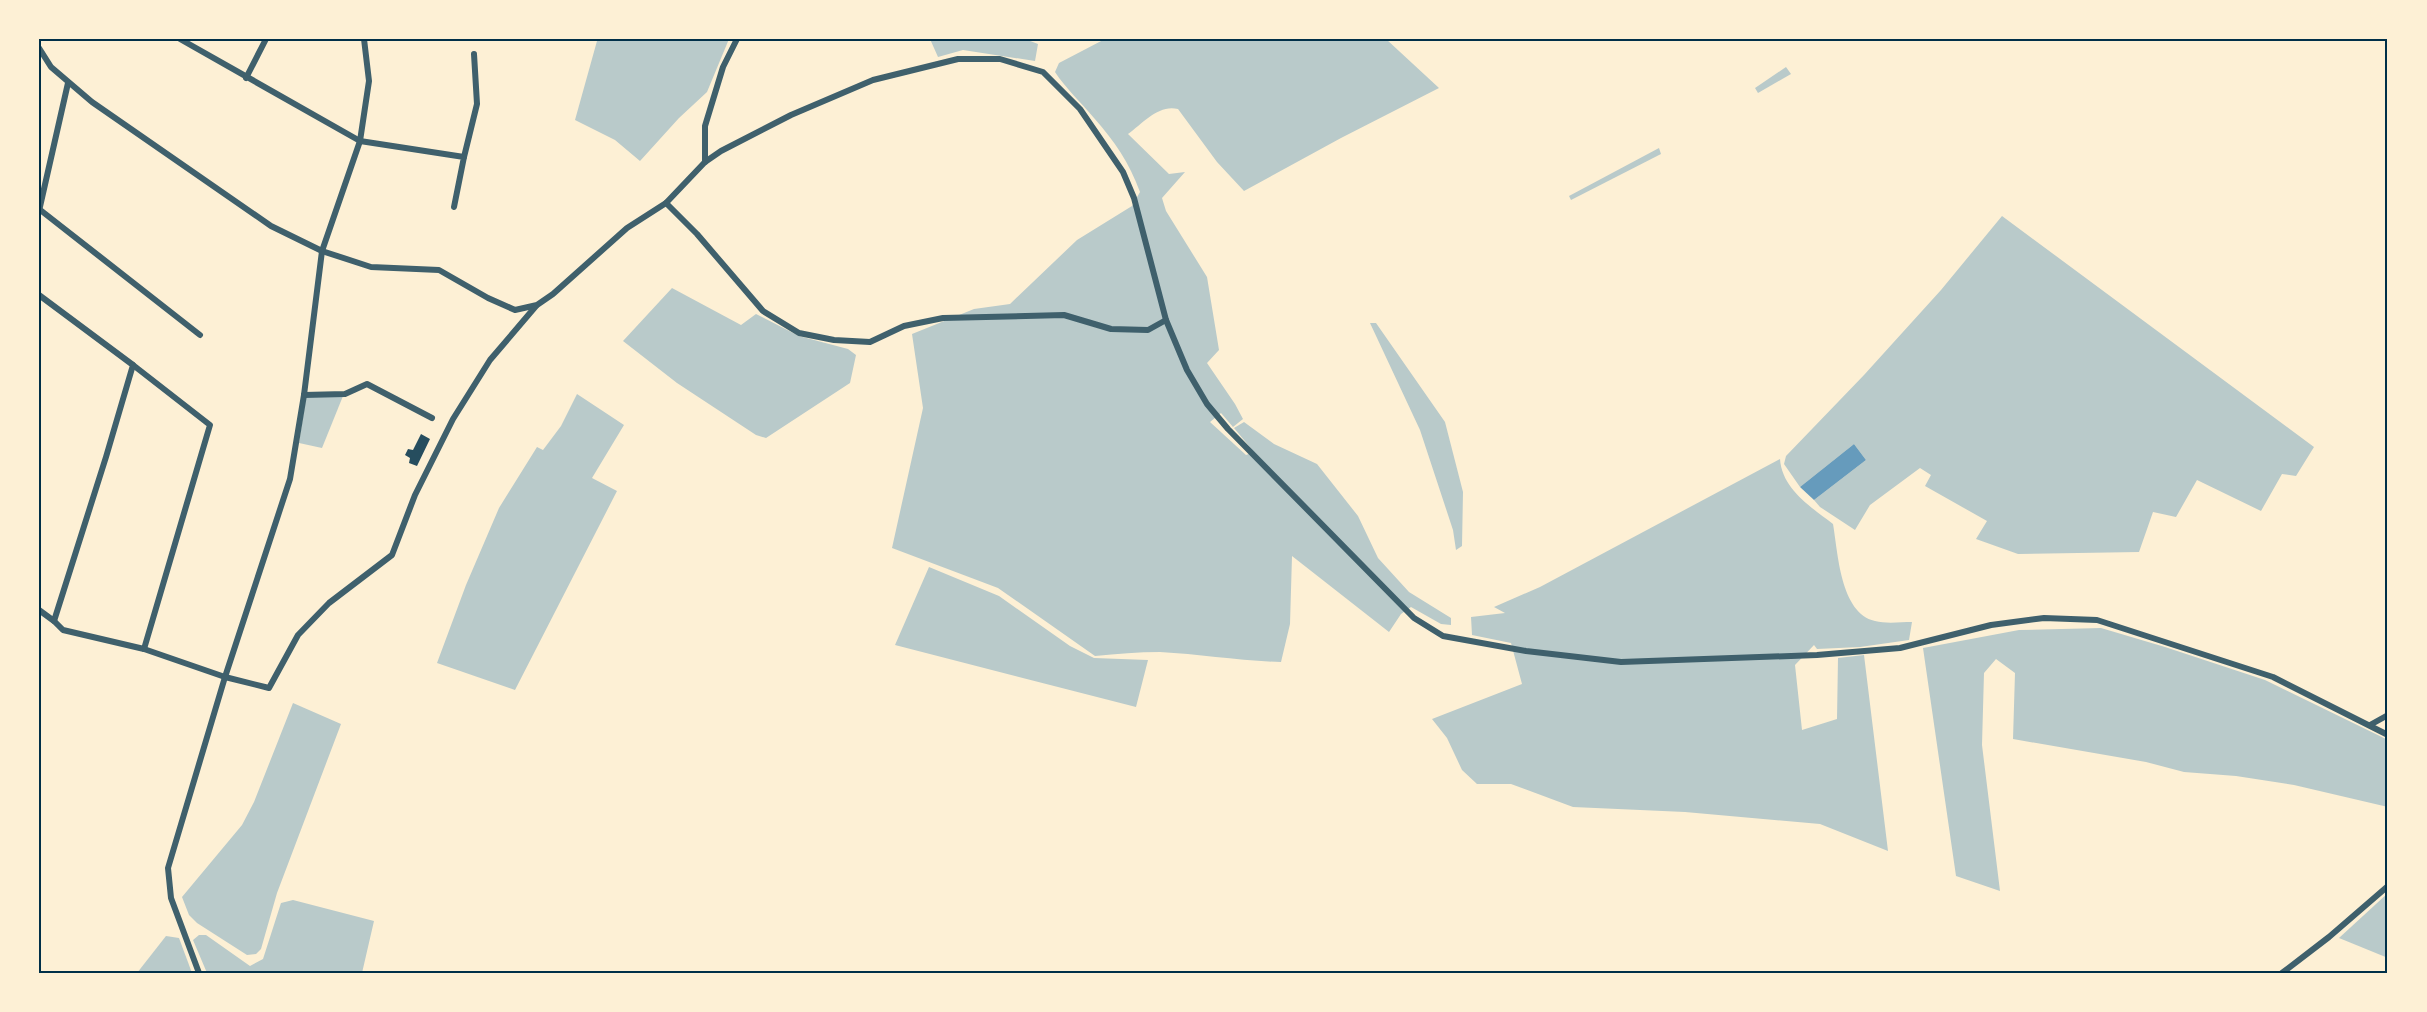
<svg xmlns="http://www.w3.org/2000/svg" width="2427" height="1012" font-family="'Source Sans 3',sans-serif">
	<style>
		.green { fill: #b9caca }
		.water { fill: #669bbc }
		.building { fill: #264d5e }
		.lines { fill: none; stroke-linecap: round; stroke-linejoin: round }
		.minor { stroke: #3f606c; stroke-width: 6 }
		.neatline { fill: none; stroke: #003049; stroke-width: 2 }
	</style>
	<rect width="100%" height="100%" fill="#fdf0d5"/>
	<!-- green -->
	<g class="green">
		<polygon points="577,39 729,39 707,92 679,118 640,161 615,140 575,120 597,41 578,41"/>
		<polygon points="930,39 1025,39 1038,44 1035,61 963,50 938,57"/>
		<path d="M 1105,39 L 1386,39 L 1439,88 L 1341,138 L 1244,191 L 1217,162 L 1178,109 C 1159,104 1143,123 1128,134 L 1169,174 L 1185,172 L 1162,198 L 1166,211 L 1207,277 L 1219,350 L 1207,363 L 1235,404 L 1243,419 L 1233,427 L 1221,413 L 1210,422 L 1246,455 L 1254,452 L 1234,428 L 1244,422 L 1274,444 L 1317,464 L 1358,516 L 1378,558 L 1409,592 L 1451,618 L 1451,625 L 1441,624 L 1411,607 L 1401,614 L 1389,632 L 1292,556 L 1290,624 L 1281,662 C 1240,661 1200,654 1160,652 C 1138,652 1117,654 1095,656 L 998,588 L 892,548 L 923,408 L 912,334 L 974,309 L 1010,304 L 1077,240 L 1132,206 L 1140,192 C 1129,162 1115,142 1094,118 C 1081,102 1066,89 1055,72 L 1059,63 Z"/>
		<polygon points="1786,67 1791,74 1758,93 1755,88"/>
		<polygon points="1659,148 1661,154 1571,200 1569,196"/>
		<polygon points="2002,216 2314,447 2296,476 2282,474 2261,511 2197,480 2176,517 2153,512 2139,552 2018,554 1976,539 1987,521 1925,486 1931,475 1920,468 1870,505 1855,530 1820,507 1814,500 1866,460 1854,444 1800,487 1784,464 1786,456 1864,375 1941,290"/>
		<polygon points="672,288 741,325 756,314 799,336 848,349 856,355 850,383 766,438 756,435 677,383 623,341"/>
		<polygon points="1370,323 1376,323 1445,422 1463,492 1462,546 1456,550 1453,530 1420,430"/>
		<polygon points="577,394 624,425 592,478 617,491 515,690 437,663 466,585 499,508 537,447 543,450 561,426"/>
		<polygon points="343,396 322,448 299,443 306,397"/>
		<path d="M 1780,459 C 1782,489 1811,507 1833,524 C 1838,552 1840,613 1875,621 C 1886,624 1901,622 1912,622 L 1909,640 L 1860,647 L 1817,649 L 1814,645 L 1795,665 L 1802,730 L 1837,719 L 1838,658 L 1864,655 L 1888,851 L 1820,824 L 1685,812 L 1573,807 L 1511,784 L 1477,784 L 1462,770 L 1447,738 L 1432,719 L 1522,684 L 1511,643 L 1472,635 L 1471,617 L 1505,613 L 1494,607 L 1540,587 Z"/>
		<polygon points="929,567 999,596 1070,646 1094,658 1148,660 1136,707 895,645"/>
		<polygon points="2101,628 2165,647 2265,680 2388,740 2388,807 2294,785 2236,776 2184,772 2146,762 2013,739 2015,673 1996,659 1984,673 1982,745 2000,891 1956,876 1923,648 2019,630"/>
		<polygon points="293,703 341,724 277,893 261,949 256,954 247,955 197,923 189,915 182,897 242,825 254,802"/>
		<polygon points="2388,893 2388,958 2339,938"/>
		<polygon points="293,900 374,921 362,973 207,973 193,940 199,935 206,935 250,966 263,959 281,903"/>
		<polygon points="166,936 179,938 192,973 137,973"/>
	</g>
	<!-- water -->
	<polygon class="water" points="1854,444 1866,460 1814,500 1800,487"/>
	<!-- building -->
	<polygon class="building" points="421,434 430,439 417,466 409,463 410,458 405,455 408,449 413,450"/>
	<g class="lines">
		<!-- minor -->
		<g class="minor">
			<polyline points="180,39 360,141 464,157 454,207"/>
			<polyline points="39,48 51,67 92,102 271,226 322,251 371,267 439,270 488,298 515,310 537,305 553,294 627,228 666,203 705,162 721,151 791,115 873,80 958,59 1000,59 1043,72 1080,109 1123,172 1134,198 1166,320 1187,370 1207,404 1228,429 1414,618 1443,636 1526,651 1621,662 1817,655 1900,648 1991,625 2044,618 2097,620 2273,677 2388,735"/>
			<polyline points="246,78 266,39"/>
			<polyline points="464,157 477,104 474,54"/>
			<polyline points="705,162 705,126 723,67 737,39"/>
			<polyline points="666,203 697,234 763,311 799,333 834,340 870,342 904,326 943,318 1064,315 1111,329 1148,330 1166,320"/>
			<polyline points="39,209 200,335"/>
			<polyline points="39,211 68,83"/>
			<polyline points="39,295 133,365 106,457 54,621 39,610"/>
			<polyline points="133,365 210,425 144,649"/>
			<polyline points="304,395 345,394 367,384 432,418"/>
			<polyline points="54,621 63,630 144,649 225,677 269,688 298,635 329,603 392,555 415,495 453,419 490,360 536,306"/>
			<polyline points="2370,725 2388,715"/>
			<polyline points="199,973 171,898 168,868 225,677 290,479 304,395 322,251 360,141 369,81 364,39"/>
			<polyline points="2282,973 2329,937 2388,886"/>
		</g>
	</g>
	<!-- border -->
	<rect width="2427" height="1012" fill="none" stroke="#fdf0d5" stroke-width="81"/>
	<rect x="40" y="40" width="2346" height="932" class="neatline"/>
</svg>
